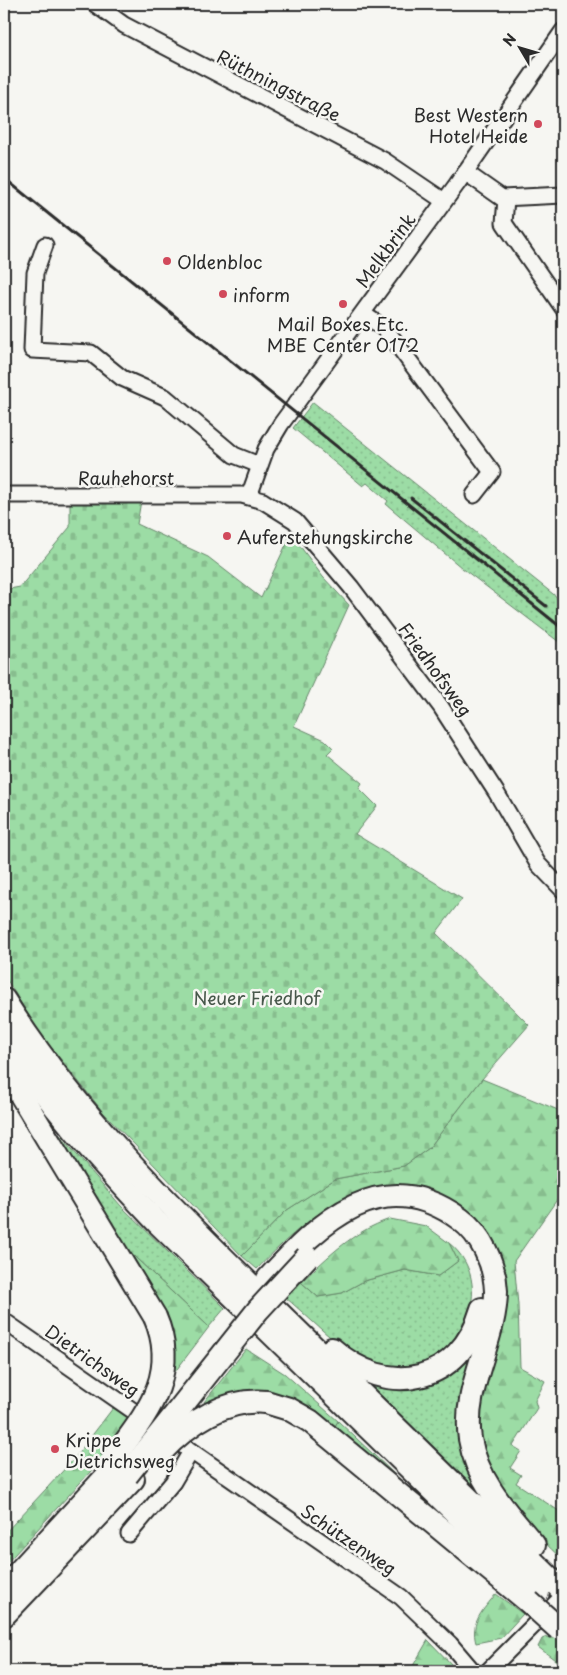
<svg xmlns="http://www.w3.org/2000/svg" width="567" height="1675" font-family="'Playpen Sans',sans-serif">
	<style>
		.green { fill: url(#green-dots); stroke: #648468 }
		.forest { fill: url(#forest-firs); stroke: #648468 }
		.cemetery { fill: url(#cemetery-stones); stroke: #648468 }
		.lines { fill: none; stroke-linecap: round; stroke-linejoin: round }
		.minor-casing { stroke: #2b2b2b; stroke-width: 19 }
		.highway-casing { stroke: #2b2b2b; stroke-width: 26 }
		.minor { stroke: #f6f6f2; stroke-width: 15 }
		.highway { stroke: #f6f6f2; stroke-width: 22 }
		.rail { stroke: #2b2b2b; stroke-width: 3 }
		.highway-bridge-casing { stroke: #2b2b2b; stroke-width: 26; stroke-linecap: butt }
		.highway-bridge { stroke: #f6f6f2; stroke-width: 22 }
		.poi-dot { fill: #d1495b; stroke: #f6f6f2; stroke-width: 2 }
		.labels { text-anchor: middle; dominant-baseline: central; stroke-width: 5; stroke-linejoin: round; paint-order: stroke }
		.street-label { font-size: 18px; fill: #2b2b2b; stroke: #f6f6f2 }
		.poi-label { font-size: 18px; fill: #2b2b2b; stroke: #f6f6f2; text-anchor: start }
		.park-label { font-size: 18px; fill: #47574a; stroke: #f6f6f2 }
	</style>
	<defs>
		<pattern id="green-dots" width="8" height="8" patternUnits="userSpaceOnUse" patternTransform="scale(1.25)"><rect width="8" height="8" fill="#9cdca5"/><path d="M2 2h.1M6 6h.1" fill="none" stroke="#87bd8e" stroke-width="1.8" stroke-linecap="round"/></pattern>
		<pattern id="forest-firs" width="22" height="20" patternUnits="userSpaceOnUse" patternTransform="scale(1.25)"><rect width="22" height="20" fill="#9cdca5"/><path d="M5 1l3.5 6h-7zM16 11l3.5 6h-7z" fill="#87bd8e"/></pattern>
		<pattern id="cemetery-stones" width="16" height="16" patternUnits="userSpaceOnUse" patternTransform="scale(1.25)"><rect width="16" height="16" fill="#9cdca5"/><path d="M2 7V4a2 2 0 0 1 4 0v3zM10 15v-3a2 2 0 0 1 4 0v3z" fill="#87bd8e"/></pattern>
	</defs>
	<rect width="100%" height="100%" fill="#f6f6f2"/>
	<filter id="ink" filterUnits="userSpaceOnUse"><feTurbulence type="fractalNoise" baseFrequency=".02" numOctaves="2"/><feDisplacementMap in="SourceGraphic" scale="10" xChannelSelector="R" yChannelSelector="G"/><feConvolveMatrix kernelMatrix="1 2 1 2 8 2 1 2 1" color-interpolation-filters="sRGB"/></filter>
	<g filter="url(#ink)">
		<!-- green -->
		<g class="green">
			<polygon points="313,402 563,602 563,645 462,568 386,504 388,501 367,483 363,486 293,428"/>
			<polygon points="41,1113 121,1206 225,1308 209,1327 119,1242"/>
			<path d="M 449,1243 C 505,1288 452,1385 381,1366 C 344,1356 315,1322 286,1298 L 301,1282 L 318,1297 L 342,1293 L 364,1281 L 405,1270 L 438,1276 L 458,1261 Z"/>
			<polygon points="475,1342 480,1492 363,1379 388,1385"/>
			<polygon points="338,1421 480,1555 332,1431"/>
		</g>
		<!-- forest -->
		<g class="forest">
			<path d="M 482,1079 L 563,1112 L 563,1191 L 514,1261 L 518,1305 L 520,1367 L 545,1381 L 535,1401 L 537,1408 L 513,1446 L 521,1451 L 510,1468 L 521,1475 L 516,1483 L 559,1511 L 563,1504 L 563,1560 C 533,1533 492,1487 481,1448 C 471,1414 488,1374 496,1341 C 498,1333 503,1322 502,1315 C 499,1299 490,1281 484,1265 C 478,1248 474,1227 465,1211 C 460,1202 443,1196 433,1192 C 363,1166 301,1223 257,1269 L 242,1256 L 287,1210 L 335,1179 L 404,1166 L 429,1148 Z"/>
			<path d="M 390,1219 L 426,1226 L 449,1243 L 458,1261 L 438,1276 L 405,1270 L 364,1281 L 342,1293 L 318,1297 L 301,1282 C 330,1255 352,1232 390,1219 Z"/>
			<polygon points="119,1242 209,1327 171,1377 175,1355 174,1340 137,1265"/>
			<polygon points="246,1349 285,1374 338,1421 332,1431 263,1391 245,1391 209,1406 204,1402"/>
			<polygon points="113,1408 129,1418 101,1460 4,1566 4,1534 74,1459"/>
			<path d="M 496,1594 L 523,1614 L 501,1638 L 476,1643 C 470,1622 483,1610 496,1594 Z"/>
			<polygon points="547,1637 557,1639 563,1645 563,1666 538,1647 542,1639"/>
			<polygon points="428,1640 455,1668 456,1671 410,1671"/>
		</g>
		<!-- cemetery -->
		<polygon class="cemetery" points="142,495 137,524 208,557 261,598 291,534 323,577 349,605 294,726 325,740 333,748 327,754 362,783 359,788 377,806 355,834 462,899 436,933 529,1025 482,1079 429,1148 404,1166 335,1179 287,1210 242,1256 103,1112 38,1031 4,975 4,590 20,587 70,527 70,496"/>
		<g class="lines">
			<defs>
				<g id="minor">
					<polyline points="95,4 124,25 385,161 444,201"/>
					<polyline points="465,172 502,198 563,195"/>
					<polyline points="506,199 504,223 563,308"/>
					<polyline points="45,245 35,273 32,350 91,353 122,378 165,397 234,455 259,465"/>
					<polyline points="363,314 381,326 390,335 492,472 474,495"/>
					<polyline points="4,495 242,495 263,501 295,521 351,587 441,707 496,792 538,864 563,890"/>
					<polyline points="249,496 266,449 281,424 457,184 563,31"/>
					<polyline points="4,1321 401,1597 450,1644 473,1671"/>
					<polyline points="129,1534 173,1482 190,1453"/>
					<polyline points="488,1671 563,1596"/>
				</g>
				<g id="highway">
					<path d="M 4,1000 C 78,1118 177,1213 276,1310 C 372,1404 467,1498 563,1591"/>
					<path d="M 4,1035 C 48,1104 101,1163 157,1222 L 538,1593"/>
					<polyline points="4,1067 155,1317"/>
					<path d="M 268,1279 C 320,1222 382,1162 460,1219 C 481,1234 495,1264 496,1291 C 496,1341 462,1388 470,1439 C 477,1481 507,1513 534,1545"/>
					<path d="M 332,1349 C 388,1399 460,1384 482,1309"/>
					<polyline points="266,1402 289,1409 310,1421 529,1602"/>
					<polyline points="4,1588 116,1466"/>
					<polyline points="4,1615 133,1479"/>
				</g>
			</defs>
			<!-- minor casing -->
			<use href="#minor" class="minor-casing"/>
			<!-- highway casing -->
			<use href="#highway" class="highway-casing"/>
			<!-- minor -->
			<use href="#minor" class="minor"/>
			<!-- highway -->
			<use href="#highway" class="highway"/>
			<!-- rail -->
			<g class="rail">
				<polyline points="4,178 563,629"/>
				<polyline points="411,498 546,606"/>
			</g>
			<defs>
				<g id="highway-bridge">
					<path d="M 161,1452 C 189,1423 224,1398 266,1402"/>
					<path d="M 111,1462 C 144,1416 181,1377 155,1317"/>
					<polyline points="127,1475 258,1310 307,1257"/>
					<polyline points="529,1602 559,1629"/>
				</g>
			</defs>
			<!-- highway-bridge casing -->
			<use href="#highway-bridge" class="highway-bridge-casing"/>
			<!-- highway-bridge -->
			<use href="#highway-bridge" class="highway-bridge"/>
		</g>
	</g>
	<!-- markers -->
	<g class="poi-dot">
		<circle cx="538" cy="124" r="5"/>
		<circle cx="167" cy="261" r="5"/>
		<circle cx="223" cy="294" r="5"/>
		<circle cx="343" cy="304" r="5"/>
		<circle cx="227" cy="536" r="5"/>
		<circle cx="55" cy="1449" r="5"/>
	</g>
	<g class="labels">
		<!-- street labels -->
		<g class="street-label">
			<text transform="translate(279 85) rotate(27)">Rüthningstraße</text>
			<text transform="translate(385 250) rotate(-54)">Melkbrink</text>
			<text x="126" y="477">Rauhehorst</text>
			<text transform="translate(436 669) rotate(54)">Friedhofsweg</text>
			<text transform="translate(93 1360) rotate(35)">Dietrichsweg</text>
			<text transform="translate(349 1539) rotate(34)">Schützenweg</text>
		</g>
		<!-- poi labels -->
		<g class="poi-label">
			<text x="528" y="114" text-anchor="end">Best Western<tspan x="528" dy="21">Hotel Heide</tspan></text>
			<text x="177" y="261">Oldenbloc</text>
			<text x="233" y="294">inform</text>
			<text x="343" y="323" text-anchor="middle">Mail Boxes Etc.<tspan x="343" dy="21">MBE Center 0172</tspan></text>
			<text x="237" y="536">Auferstehungskirche</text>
			<text x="65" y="1439">Krippe<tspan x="65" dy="21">Dietrichsweg</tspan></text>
		</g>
		<!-- park labels -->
		<g class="park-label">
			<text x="257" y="997">Neuer Friedhof</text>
		</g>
	</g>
	<!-- margin -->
	<rect width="567" height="1675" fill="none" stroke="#f6f6f2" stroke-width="20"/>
	<rect x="10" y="10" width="547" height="1655" fill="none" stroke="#2b2b2b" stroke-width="2" filter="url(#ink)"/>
	<!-- north arrow -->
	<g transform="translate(520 48) rotate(308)" stroke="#f6f6f2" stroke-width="4" paint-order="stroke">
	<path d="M0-4L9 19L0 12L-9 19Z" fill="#2b2b2b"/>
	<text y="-8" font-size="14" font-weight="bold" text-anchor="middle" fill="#2b2b2b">N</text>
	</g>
</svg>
